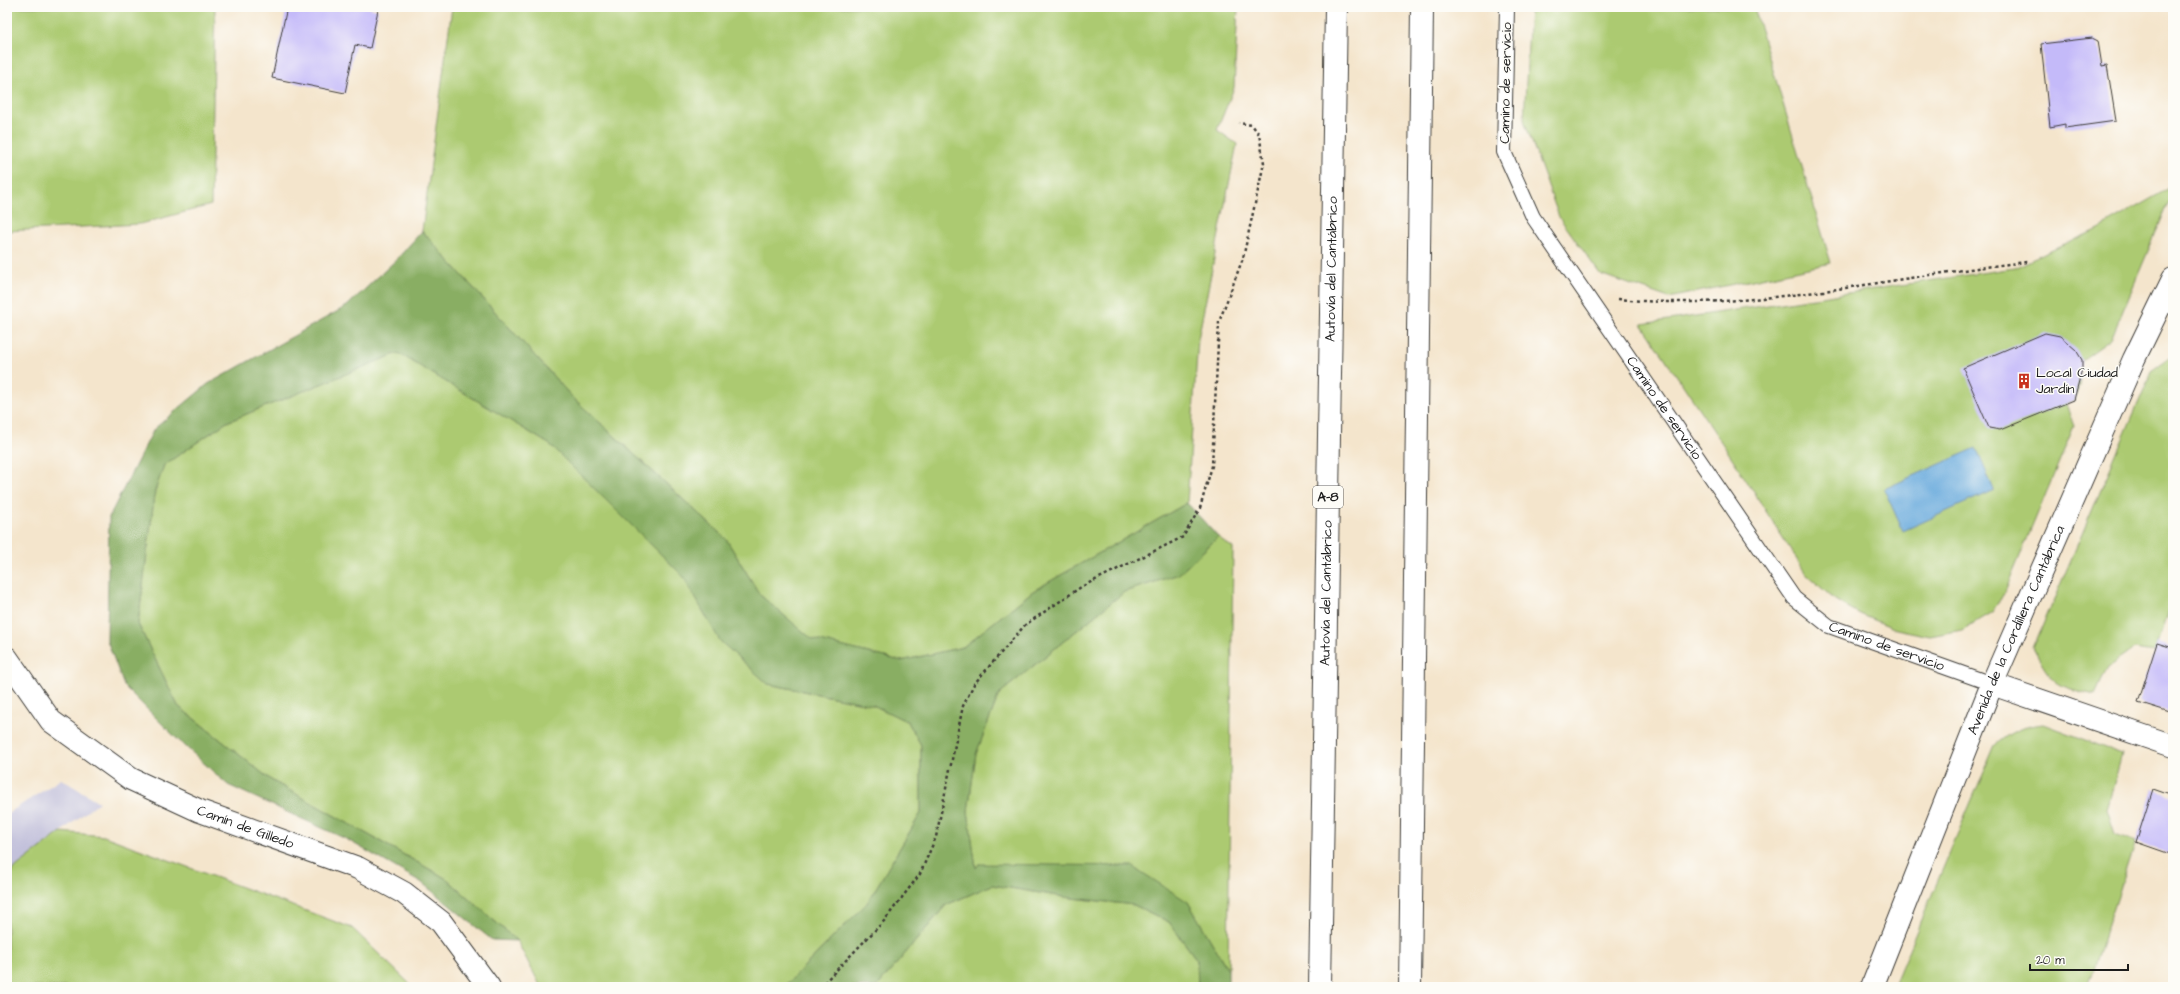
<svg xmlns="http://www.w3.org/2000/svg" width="2180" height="994" font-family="'Architects Daughter',sans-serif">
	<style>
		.industrial { fill: #c3c1db }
		.green { fill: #acca71; stroke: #647346 }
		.forest { fill: #89ae63; stroke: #526540 }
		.water { fill: #69aadd; stroke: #42637c }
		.building { fill: #c4baf9 }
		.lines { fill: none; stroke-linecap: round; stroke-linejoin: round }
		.service-casing { stroke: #3c3a36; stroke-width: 16 }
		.minor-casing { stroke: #3c3a36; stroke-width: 24 }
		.motorway-casing { stroke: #3c3a36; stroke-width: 24 }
		.path { stroke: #3c3a36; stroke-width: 2.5; stroke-dasharray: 3 3; stroke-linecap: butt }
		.service { stroke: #fff; stroke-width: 14 }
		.minor { stroke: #fff; stroke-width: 22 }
		.motorway { stroke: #fff; stroke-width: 22 }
		.labels { text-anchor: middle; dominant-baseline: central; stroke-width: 3; stroke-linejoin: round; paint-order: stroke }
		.shield { fill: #fdfcf7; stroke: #605f5e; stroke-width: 1 }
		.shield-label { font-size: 13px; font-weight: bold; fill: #1c1c1c }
		.street-label { font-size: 14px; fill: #1c1c1c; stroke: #fdfcf7 }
		.poi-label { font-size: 14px; fill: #1c1c1c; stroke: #fdfcf7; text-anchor: start }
	</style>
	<rect width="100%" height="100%" fill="#fdfcf7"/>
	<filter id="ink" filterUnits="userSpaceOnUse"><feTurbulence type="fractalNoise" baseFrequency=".025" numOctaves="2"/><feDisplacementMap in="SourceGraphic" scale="8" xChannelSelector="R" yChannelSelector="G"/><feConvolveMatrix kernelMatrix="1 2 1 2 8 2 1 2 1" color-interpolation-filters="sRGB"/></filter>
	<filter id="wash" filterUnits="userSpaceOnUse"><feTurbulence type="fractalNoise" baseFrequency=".012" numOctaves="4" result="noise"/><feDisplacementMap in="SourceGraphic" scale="16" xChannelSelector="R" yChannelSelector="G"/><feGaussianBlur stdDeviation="0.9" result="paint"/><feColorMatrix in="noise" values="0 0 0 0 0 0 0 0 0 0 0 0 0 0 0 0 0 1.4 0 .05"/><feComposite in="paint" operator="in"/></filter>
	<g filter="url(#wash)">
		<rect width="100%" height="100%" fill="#f4e5cc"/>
		<!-- industrial -->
		<polygon class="industrial" points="61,779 99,802 12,870 7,918 7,814"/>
		<!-- green -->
		<g class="green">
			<polygon points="7,7 215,7 211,205 140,224 7,231"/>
			<polygon points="452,7 1238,7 1234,88 1217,130 1237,144 1198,339 1187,503 1033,591 963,647 901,661 811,639 760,595 726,539 572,397 422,231"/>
			<polygon points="1530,7 1754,7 1831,263 1669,298 1600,274 1559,217 1524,120"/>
			<polygon points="2173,186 2173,192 2111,339 2082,360 2079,386 2074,400 2066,403 2074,426 2005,592 1992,612 1962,630 1930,636 1896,629 1860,614 1835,600 1806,574 1734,461 1642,324 2014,268 2098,229"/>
			<polygon points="398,352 549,444 690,573 768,684 873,705 908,722 921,745 921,813 867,903 784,987 541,987 517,941 447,879 271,780 178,706 138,624 155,491 164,465 227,422"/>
			<path d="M 2173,356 L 2173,613 L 2168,612 L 2154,652 L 2134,649 L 2108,667 L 2095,695 C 2055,686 2053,685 2033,648 L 2152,371 Z"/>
			<polygon points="1218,537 1233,548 1228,970 1188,902 976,869 968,811 976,754 999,694 1124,592 1179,574"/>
			<path d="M 2043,724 L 2122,754 L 2107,809 L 2115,834 L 2136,842 L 2087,987 L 1893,987 L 1995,745 C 2012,731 2020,727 2043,724 Z"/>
			<polygon points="61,832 104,836 352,928 413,987 7,987 7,918 12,870"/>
			<polygon points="992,885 1064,897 1134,905 1169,922 1197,960 1198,987 877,987 946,905"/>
		</g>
		<!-- forest -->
		<polygon class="forest" points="422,231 572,397 726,539 760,595 812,639 901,661 963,647 1033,591 1187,503 1218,537 1179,574 1124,592 999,694 976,754 968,811 976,868 979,864 1132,866 1188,902 1228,970 1228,987 1198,987 1197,960 1169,922 1134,905 1064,897 992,885 946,905 877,987 784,987 867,903 921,813 921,745 908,722 873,705 768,684 720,641 683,576 549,444 398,353 227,422 164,465 155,491 138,624 178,706 271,780 447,879 517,941 492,940 421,882 346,839 228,785 174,736 124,686 107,640 109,517 154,429 208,384 347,306 397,259"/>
		<!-- water -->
		<polygon class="water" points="1976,448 1994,490 1903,531 1884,489"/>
		<g id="blocks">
			<!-- building -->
			<g class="building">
				<polygon points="287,7 365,7 378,10 370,48 355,45 345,93 272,78"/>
				<polygon points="2092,38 2098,41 2102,66 2107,65 2116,121 2065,128 2065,124 2050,127 2041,44"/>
				<polygon points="2045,333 2060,336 2076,350 2082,360 2082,369 2074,400 2000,430 1989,428 1963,368"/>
				<polygon points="2157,643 2173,648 2173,713 2138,702"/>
				<polygon points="2153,789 2173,796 2173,855 2136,842"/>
			</g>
		</g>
	</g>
	<g filter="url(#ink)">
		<use href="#blocks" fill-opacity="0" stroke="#3c3a36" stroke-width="1"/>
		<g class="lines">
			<defs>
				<g id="service">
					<path id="s1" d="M 1507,7 L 1504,152 L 1533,217 L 1794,598 L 1829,626 L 1992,684"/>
				</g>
				<g id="minor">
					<path id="s2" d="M 7,658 L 51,721 L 131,779 L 200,811 L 358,868 L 404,893 L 441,922 L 489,987"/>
					<polyline points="1992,684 2173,746"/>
					<path id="s3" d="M 1872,987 L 1992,684 L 2134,359 L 2173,279"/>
				</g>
				<g id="motorway">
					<path id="s4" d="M 1320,987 L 1336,7"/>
					<polyline points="1410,987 1422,7"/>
				</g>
			</defs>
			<!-- service casing -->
			<use href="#service" class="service-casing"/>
			<!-- minor casing -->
			<use href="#minor" class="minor-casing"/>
			<!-- motorway casing -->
			<use href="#motorway" class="motorway-casing"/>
			<!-- path -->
			<g class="path">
				<path d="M 1618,299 C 1756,313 1891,276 2027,262"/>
				<polyline points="820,987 884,921 920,874 936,837 963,706 974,684 1025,625 1081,587 1183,537 1200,508 1212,466 1219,322 1243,258 1264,163 1259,134 1252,125 1239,123"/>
			</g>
			<!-- service -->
			<use href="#service" class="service"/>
			<!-- minor -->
			<use href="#minor" class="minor"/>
			<!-- motorway -->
			<use href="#motorway" class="motorway"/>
		</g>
	</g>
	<!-- icons -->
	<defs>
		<symbol id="building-bare" viewBox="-9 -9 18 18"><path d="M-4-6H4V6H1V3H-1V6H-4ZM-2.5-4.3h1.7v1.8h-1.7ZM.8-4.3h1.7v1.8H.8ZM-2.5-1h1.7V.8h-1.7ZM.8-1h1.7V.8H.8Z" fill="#c8321e" stroke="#fdfcf7" stroke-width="2.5" paint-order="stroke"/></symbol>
	</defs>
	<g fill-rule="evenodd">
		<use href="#building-bare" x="2013" y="370" width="22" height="22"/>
	</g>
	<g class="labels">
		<!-- shield labels -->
		<rect class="shield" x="1313" y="486" width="30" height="22" rx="3"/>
		<g class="shield-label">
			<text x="1328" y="497">A-8</text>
		</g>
		<!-- street labels -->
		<g class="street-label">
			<text transform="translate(1506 83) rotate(-89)">Camino de servicio</text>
			<text stroke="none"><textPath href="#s4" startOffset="718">Autovía del Cantábrico</textPath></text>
			<text stroke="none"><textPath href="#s1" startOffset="448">Camino de servicio</textPath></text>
			<text stroke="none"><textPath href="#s4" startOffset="394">Autovía del Cantábrico</textPath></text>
			<text stroke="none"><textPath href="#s3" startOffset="385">Avenida de la Cordillera Cantábrica</textPath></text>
			<text stroke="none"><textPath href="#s1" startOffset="784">Camino de servicio</textPath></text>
			<text stroke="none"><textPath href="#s2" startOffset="300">Camín de Gilledo</textPath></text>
		</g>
		<!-- poi labels -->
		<g class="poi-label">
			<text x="2036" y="373">Local Ciudad<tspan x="2036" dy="16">Jardín</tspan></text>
		</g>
	</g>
	<!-- margin -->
	<rect width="2180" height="994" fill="none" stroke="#fdfcf7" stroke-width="24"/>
	<!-- scale -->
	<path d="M2030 964v6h98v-6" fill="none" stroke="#1c1c1c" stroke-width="2"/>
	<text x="2036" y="964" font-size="12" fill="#1c1c1c" stroke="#fdfcf7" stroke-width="3" paint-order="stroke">20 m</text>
</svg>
